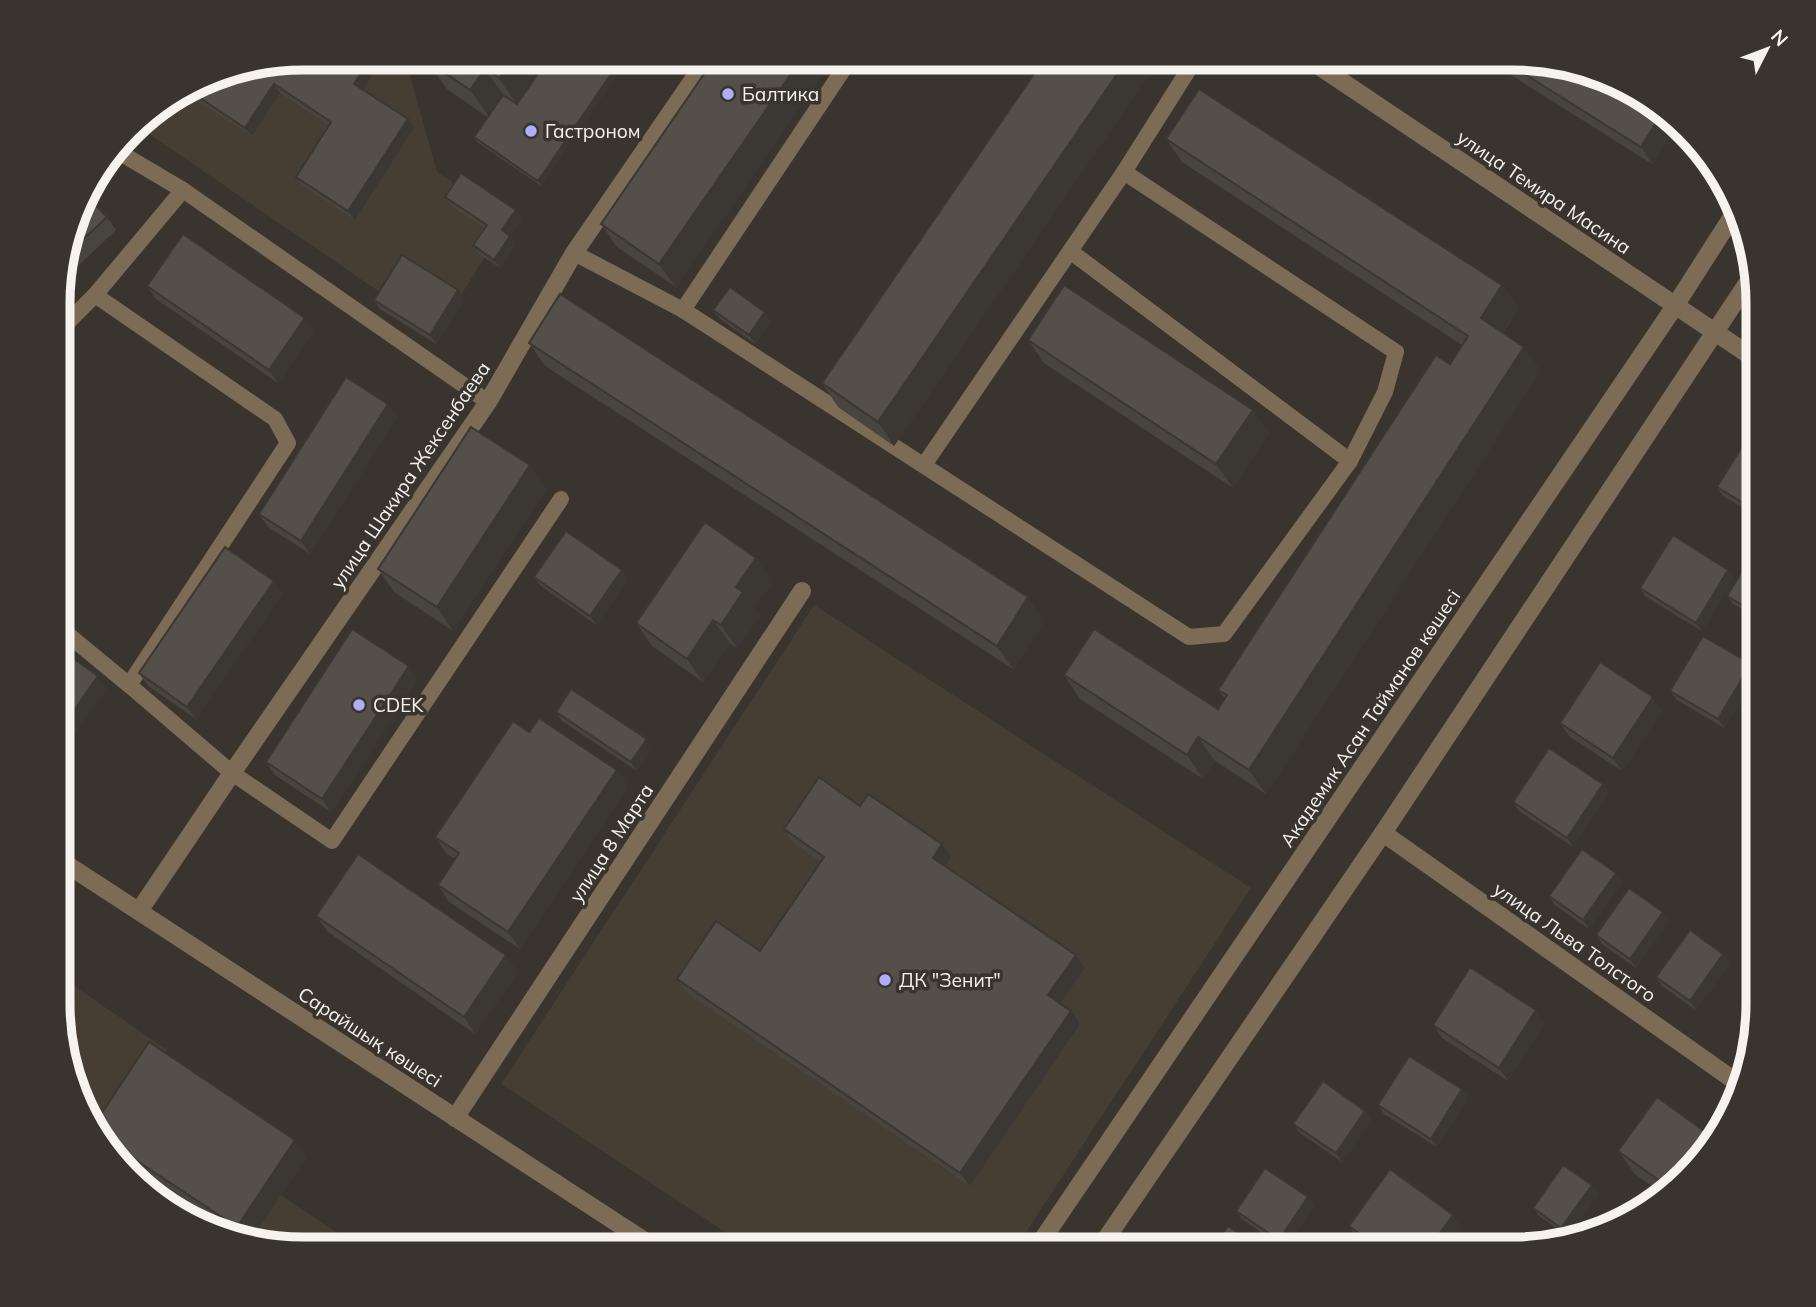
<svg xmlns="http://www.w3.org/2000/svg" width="1816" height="1307" font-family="Mulish,sans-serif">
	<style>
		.built { fill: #473e33 }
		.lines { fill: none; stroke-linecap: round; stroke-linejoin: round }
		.service { stroke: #7c6b55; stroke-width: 16 }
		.minor { stroke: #7c6b55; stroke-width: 18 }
		.tertiary { stroke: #7c6b55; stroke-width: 18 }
		.wall { fill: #48443e }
		.shaded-wall { fill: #3b3732 }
		.building { fill: #544f48; stroke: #3b3732; stroke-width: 2 }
		.poi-dot { fill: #afaefa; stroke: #39342e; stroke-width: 2.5 }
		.labels { text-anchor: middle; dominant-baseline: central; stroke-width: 7; stroke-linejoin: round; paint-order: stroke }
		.poi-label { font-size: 19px; fill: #f6f3ef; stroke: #39342e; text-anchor: start }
		.street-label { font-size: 19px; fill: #f6f3ef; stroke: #39342e }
		.rim { fill: none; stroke: #f6f3ef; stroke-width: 9 }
	</style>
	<rect width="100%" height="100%" fill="#39342e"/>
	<!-- built -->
	<g class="built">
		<polygon points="303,58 405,58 437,172 509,218 438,332 136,125 141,119 210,76"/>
		<polygon points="814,605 1251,888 1015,1249 751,1249 501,1084"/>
		<polygon points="60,976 167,1050 161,1058 307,1157 281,1195 362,1249 288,1249 210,1231 154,1198 90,1126 60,1035"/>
	</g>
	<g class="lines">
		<!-- service -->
		<g class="service">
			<polyline points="117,151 183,190 488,402"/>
			<polyline points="183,190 95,295 275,419 288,443 129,685 232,773 332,841 561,499"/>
			<polyline points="1070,251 1350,461"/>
			<polyline points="574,253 683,310 1189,637 1224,634 1350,461 1385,392 1396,352 1124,172 1196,58"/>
			<polyline points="683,310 851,58"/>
			<polyline points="60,330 95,295"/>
			<polyline points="924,465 1124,172"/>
			<polyline points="60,628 129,685"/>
		</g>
		<!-- minor -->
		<g class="minor">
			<polyline points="1307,58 1758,361"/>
			<polyline points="1383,833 1742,1086"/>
			<polyline points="139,911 232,773 488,402 574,253 708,58"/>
			<polyline points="455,1118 802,591"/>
			<polyline points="1036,1249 1675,306 1737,209"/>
			<polyline points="1099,1249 1383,833 1754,273"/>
		</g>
		<!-- tertiary -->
		<polyline class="tertiary" points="60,860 657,1249"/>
	</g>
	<!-- wall -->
	<g class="wall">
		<polygon points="303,58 383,58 363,89 414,128 355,220 302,185 296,177 329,125 280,93 252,136 197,101 191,92"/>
		<polygon points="426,58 628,58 541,186 477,142 474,137 487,117 447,89 425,59"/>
		<polygon points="715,58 834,58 676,287 617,247 601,224"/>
		<polygon points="1484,58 1528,58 1662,109 1676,126 1652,164"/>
		<polygon points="1152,70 894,446 838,407 822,383"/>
		<polygon points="1166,139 1502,285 1518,308 1503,333 1541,370 1266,794 1215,761 1203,779 1080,699 1064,675 1218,709 1225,699 1218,690 1450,364 1462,345 1182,162"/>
		<polygon points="83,194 107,217 116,230 60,283 60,272"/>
		<polygon points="445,197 516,210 522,219 510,236 516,245 500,268 479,254 473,245 485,228 451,206"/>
		<polygon points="147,286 314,331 278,383 156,299"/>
		<polygon points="458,290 464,299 436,344 380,309 374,300"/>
		<polygon points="713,310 771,321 755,344 720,319"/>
		<polygon points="1028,340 1269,433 1233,488 1044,363"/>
		<polygon points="529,343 1045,620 1013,669 545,366"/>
		<polygon points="397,417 310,554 268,527 259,514"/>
		<polygon points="1758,439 1758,517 1723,496 1717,487"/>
		<polygon points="547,488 453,631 394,592 378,569"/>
		<polygon points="1758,545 1758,619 1733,604 1727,596"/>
		<polygon points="534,577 628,579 596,625 540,585"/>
		<polygon points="1734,578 1702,631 1646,597 1640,588"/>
		<polygon points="773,581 754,608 760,616 737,648 730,643 703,682 652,646 636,623"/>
		<polygon points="283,593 196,719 148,686 139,673"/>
		<polygon points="1757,673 1724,728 1677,700 1670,691"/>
		<polygon points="418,679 331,812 275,775 266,762"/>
		<polygon points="1662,710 1622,771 1569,736 1560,723"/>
		<polygon points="556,712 653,748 637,771 562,721"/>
		<polygon points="529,732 617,770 628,787 520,949 449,902 438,885 455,859 447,854 435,837"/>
		<polygon points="1603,784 1609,792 1573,847 1519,811 1513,802"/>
		<polygon points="860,806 942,844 951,857 945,866 1085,968 1060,1004 1080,1024 970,1186 686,992 677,979 760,951 821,862 793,842 784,829"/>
		<polygon points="1616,873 1622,882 1589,929 1555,905 1549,896"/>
		<polygon points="316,916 518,972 475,1034 328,932"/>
		<polygon points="1669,920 1636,968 1602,944 1596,935"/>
		<polygon points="1730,963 1696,1010 1662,986 1656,977"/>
		<polygon points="1545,1023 1508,1081 1442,1038 1433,1025"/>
		<polygon points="1462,1089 1468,1098 1437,1147 1384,1114 1378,1105"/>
		<polygon points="1365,1111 1371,1119 1342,1162 1300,1133 1293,1124"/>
		<polygon points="92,1128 295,1140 307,1157 251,1240 238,1237 117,1156"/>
		<polygon points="1618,1151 1707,1153 1660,1192 1635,1174"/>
		<polygon points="1592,1185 1598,1194 1568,1236 1539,1216 1533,1208"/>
		<polygon points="1308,1197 1314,1206 1285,1249 1242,1219 1236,1211"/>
		<polygon points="1349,1226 1462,1228 1446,1249 1372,1249 1358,1239"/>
	</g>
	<!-- shaded-wall -->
	<g class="shaded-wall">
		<polygon points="371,58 383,58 361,93 354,84"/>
		<polygon points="513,58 555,58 520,109 499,78"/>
		<polygon points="622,58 628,58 541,186 538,181"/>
		<polygon points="802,58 834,58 676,287 659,264"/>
		<polygon points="1128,58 1144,58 1152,70 894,446 878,422"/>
		<polygon points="485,69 506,99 492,120 470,90"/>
		<polygon points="274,84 280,93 252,136 245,128"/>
		<polygon points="1664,110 1676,126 1652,164 1641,147"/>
		<polygon points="408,119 414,128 355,220 348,211"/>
		<polygon points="516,210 522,219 510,236 516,245 500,268 494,260 502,230"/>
		<polygon points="1502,285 1518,308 1497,341 1481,318"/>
		<polygon points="458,290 464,299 436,344 430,335"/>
		<polygon points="765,312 771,321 755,344 749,335"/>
		<polygon points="305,318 314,331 278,383 269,370"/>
		<polygon points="1524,347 1541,370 1266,794 1249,770"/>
		<polygon points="388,404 397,417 310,554 301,541"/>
		<polygon points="1253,410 1269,433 1233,488 1216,464"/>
		<polygon points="530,465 547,488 453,631 437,607"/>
		<polygon points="756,558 773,581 754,608 760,616 737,648 721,625 736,587"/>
		<polygon points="622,570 628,579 596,625 590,616"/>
		<polygon points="1728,570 1734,578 1702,631 1696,623"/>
		<polygon points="274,581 283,593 196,719 187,707"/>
		<polygon points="1028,597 1045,620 1013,669 997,646"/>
		<polygon points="713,620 730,643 703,682 687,659"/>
		<polygon points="1751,664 1757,673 1724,728 1718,719"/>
		<polygon points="409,666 418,679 331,812 322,799"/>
		<polygon points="98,676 107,689 64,749 60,743 60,730"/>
		<polygon points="1653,697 1662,710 1622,771 1613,758"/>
		<polygon points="1198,737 1215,761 1203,779 1187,755"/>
		<polygon points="647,739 653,748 637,771 631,762"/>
		<polygon points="617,770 628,787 520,949 508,932"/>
		<polygon points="1603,784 1609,792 1573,847 1567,838"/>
		<polygon points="942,844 951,857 942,870 933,858"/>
		<polygon points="1616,873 1622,882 1589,929 1583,920"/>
		<polygon points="1663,912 1669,920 1636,968 1630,959"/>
		<polygon points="1723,954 1730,963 1696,1010 1690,1001"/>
		<polygon points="506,955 518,972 475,1034 464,1017"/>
		<polygon points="1076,955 1085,968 1057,1008 1048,995"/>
		<polygon points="1536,1010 1545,1023 1508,1081 1499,1068"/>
		<polygon points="1071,1011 1080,1024 970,1186 960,1173"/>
		<polygon points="1462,1089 1468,1098 1437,1147 1431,1139"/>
		<polygon points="1365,1111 1371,1119 1342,1162 1336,1153"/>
		<polygon points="295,1140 307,1157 251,1240 245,1239 237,1227"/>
		<polygon points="1592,1185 1598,1194 1567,1237 1561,1228"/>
		<polygon points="1308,1197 1314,1206 1285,1249 1279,1240"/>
		<polygon points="1453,1215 1462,1228 1446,1249 1428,1249"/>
	</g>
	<!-- building -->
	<g class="building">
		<polygon points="303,58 371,58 354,84 408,119 348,211 296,177 331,122 274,84 245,128 191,92 196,85 210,76"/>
		<polygon points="426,58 513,58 499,78 485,69 470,90 425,59"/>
		<polygon points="549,58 622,58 538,181 474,137 503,95 517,104"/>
		<polygon points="715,58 802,58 659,264 601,224"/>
		<polygon points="1045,58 1128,58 878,422 822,383"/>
		<polygon points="1499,58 1528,58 1606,76 1664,110 1641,147"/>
		<polygon points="1199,89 1502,285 1481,318 1524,347 1249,770 1198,737 1187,755 1064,675 1094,629 1218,709 1227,695 1218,690 1436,355 1450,364 1468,336 1166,139"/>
		<polygon points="461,173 516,210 502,230 510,236 494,260 473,245 487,225 445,197"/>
		<polygon points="84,193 107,217 64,257 83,194"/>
		<polygon points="183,234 305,318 269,370 147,286"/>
		<polygon points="402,255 458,290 430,335 374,300"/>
		<polygon points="1064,285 1253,410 1216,464 1028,340"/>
		<polygon points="730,287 765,312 749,335 713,310"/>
		<polygon points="560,294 1028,597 997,646 529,343"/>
		<polygon points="346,377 388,404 301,541 259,514"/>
		<polygon points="471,427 530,465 437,607 378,569"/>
		<polygon points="1750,434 1758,439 1758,512 1717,487"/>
		<polygon points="705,522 756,558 736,587 743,592 721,625 713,620 687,659 636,623"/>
		<polygon points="566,531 622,570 590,616 534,577"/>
		<polygon points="1673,535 1728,570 1696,623 1640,588"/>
		<polygon points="1758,545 1758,614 1727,596"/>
		<polygon points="225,547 274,581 187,707 139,673"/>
		<polygon points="352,629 409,666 322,799 266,762"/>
		<polygon points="1703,636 1751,664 1718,719 1670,691"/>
		<polygon points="60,649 98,676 60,730"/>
		<polygon points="1600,662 1653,697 1613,758 1560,723"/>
		<polygon points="571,689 647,739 631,762 556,712"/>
		<polygon points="539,718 617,770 508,932 438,885 459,853 435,837 513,721 529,732"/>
		<polygon points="1549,748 1603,784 1567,838 1513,802"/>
		<polygon points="819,777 860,806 868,794 942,844 933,858 1076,955 1048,995 1071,1011 960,1173 677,979 716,921 760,951 824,857 784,829"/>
		<polygon points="1582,849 1616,873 1583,920 1549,896"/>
		<polygon points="358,854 506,955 464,1017 316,916"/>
		<polygon points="1629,888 1663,912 1630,959 1596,935"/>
		<polygon points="1690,930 1723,954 1690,1001 1656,977"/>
		<polygon points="1470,967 1536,1010 1499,1068 1433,1025"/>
		<polygon points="149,1042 295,1140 237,1227 98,1135 92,1128"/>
		<polygon points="1409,1056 1462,1089 1431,1139 1378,1105"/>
		<polygon points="1323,1081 1365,1111 1336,1153 1293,1124"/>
		<polygon points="1657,1097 1715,1139 1707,1153 1667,1186 1618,1151"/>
		<polygon points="1563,1165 1592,1185 1561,1228 1533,1208"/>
		<polygon points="1265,1168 1308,1197 1279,1240 1236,1211"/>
		<polygon points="1390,1169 1453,1215 1428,1249 1381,1249 1349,1226"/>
		<polygon points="1228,1226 1261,1249 1212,1249"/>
		<polygon points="380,1235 401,1249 371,1249"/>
	</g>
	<!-- markers -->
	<g class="poi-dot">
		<circle cx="728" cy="94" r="7"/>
		<circle cx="531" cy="131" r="7"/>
		<circle cx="359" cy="705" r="7"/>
		<circle cx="885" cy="980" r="7"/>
	</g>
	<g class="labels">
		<!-- poi labels -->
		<g class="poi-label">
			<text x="742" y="94">Балтика</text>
			<text x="545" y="131">Гастроном</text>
			<text x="373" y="705">CDEK</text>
			<text x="899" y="980">ДК "Зенит"</text>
		</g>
		<!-- street labels -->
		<g class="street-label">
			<text transform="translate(1544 192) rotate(34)">улица Темира Масина</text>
			<text transform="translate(410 475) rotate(-56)">улица Шакира Жексенбаева</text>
			<text transform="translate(1370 718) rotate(-56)">Академик Асан Тайманов көшесі</text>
			<text transform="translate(611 843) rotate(-57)">улица 8 Марта</text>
			<text transform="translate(1575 942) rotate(35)">улица Льва Толстого</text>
			<text transform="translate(370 1037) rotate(33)">Сарайшық көшесі</text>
		</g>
	</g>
	<!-- crop -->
	<path d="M0 0H1816V1307H0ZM303 70H1513A233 233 0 0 1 1746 303V1004A233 233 0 0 1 1513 1237H303A233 233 0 0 1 70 1004V303A233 233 0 0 1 303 70Z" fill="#39342e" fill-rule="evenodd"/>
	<path class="rim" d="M303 70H1513A233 233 0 0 1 1746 303V1004A233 233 0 0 1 1513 1237H303A233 233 0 0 1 70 1004V303A233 233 0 0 1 303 70Z"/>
	<!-- north arrow -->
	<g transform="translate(1767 49) rotate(48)" stroke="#39342e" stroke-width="5" paint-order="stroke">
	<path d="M0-5L12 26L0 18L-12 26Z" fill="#f6f3ef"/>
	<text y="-10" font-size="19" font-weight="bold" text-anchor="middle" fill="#f6f3ef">N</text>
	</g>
</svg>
